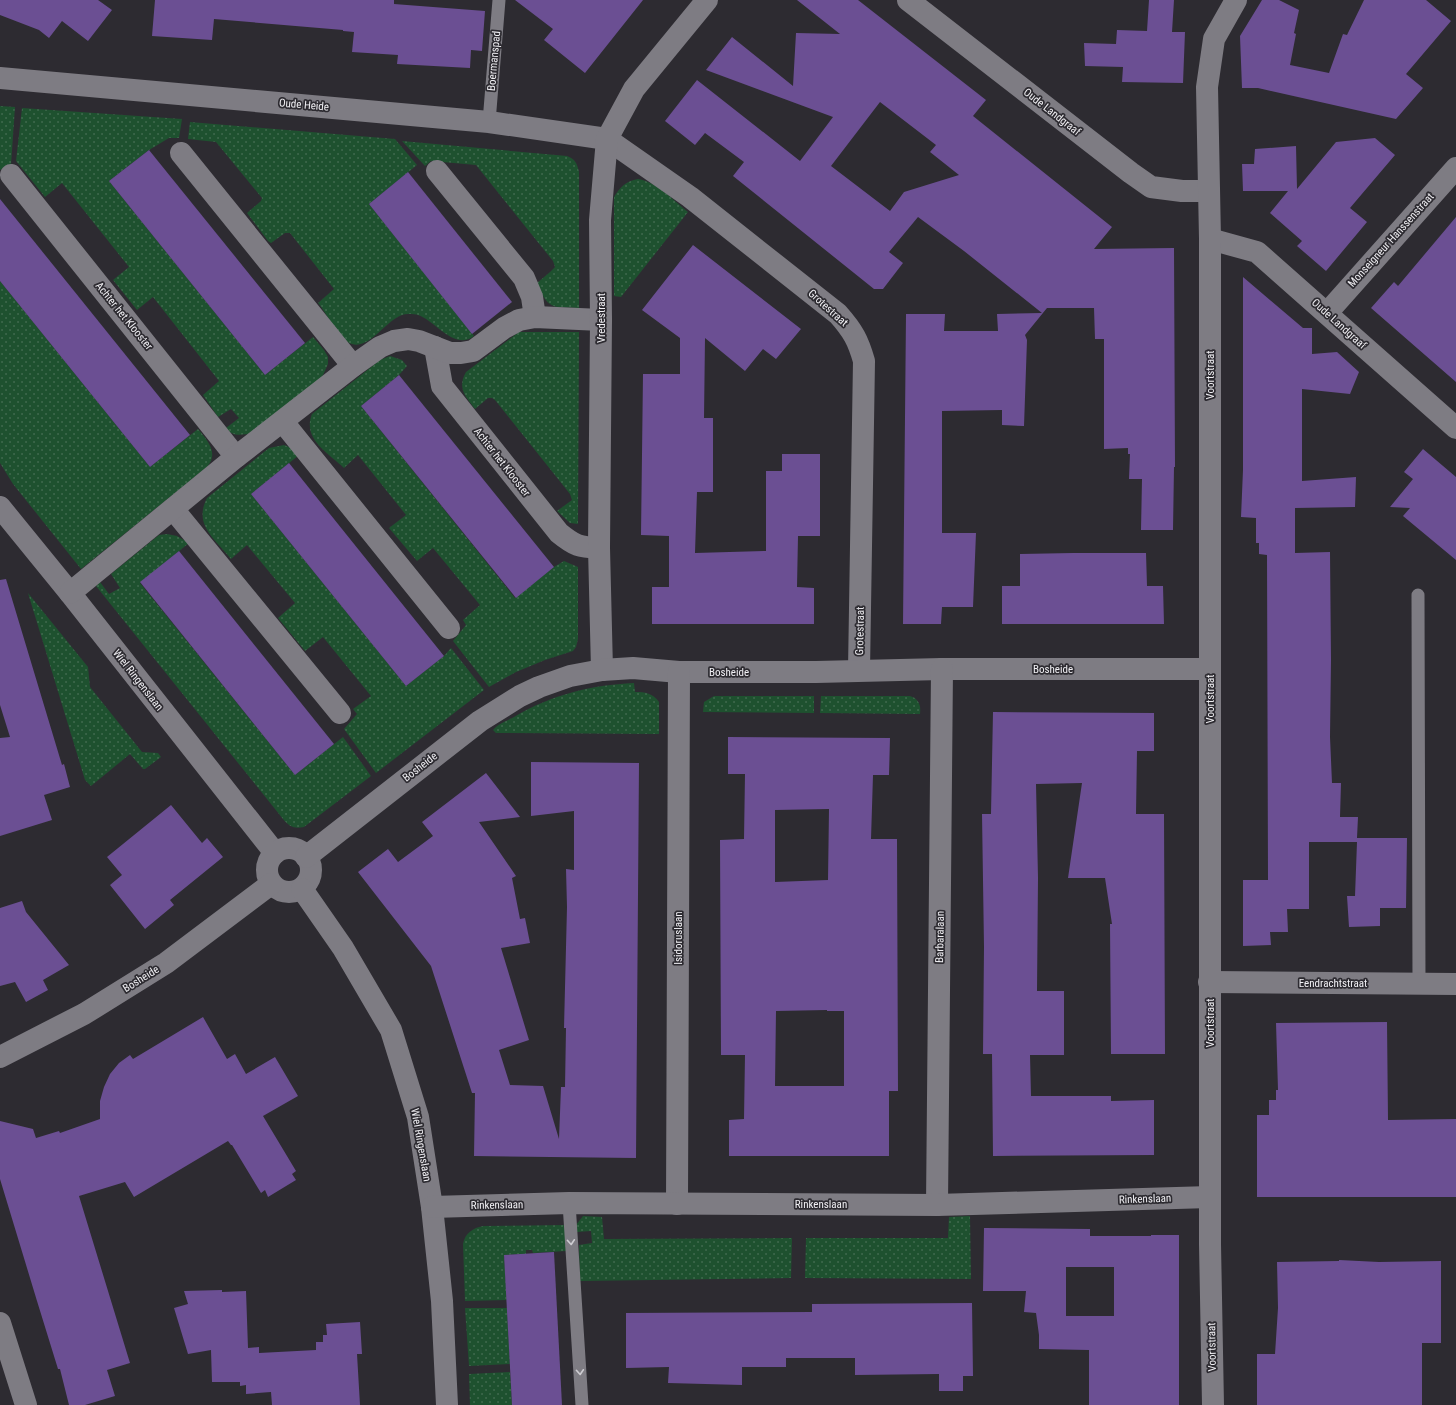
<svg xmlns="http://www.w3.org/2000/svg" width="1456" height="1405" font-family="'Roboto Condensed',sans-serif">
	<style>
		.grass { fill: url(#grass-dots) }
		.building { fill: #6b4f93; fill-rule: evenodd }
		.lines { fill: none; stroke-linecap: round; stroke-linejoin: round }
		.service { stroke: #7e7c83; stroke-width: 13 }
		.minor { stroke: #7e7c83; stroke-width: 22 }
		.oneway { stroke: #cecdd2 }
		.labels { text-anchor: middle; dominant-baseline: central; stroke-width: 3.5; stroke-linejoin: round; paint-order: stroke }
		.street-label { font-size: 11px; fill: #f1f0f4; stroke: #2d2b31 }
	</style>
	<defs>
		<pattern id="grass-dots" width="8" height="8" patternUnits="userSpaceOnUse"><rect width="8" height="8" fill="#1e512f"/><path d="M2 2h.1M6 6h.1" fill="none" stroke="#3f6a4e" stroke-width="1.8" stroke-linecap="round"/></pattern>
	</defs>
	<rect width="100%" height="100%" fill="#2d2b31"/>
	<!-- grass -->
	<g class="grass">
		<polygon points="0,106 15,107 11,165 0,170"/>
		<path d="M 22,108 L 182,119 L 179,138 L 169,138 L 149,150 L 109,181 L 265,375 L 313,337 L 324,350 L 328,357 L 328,364 L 323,375 L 320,379 L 252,433 C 242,435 232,437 226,428 L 239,418 L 231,409 L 218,417 L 203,395 L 219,381 L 153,297 L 137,310 L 113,280 L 129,267 L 62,183 L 45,197 L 16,161 Z"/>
		<path d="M 190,122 L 395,139 L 417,165 L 369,204 L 474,336 C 454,351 436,321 418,315 C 416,314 412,314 409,314 C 389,313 372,350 352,344 C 339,341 327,313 318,303 L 334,289 L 290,233 L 285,233 L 271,243 L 268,241 L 247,213 L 261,201 L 262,198 L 216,142 L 188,139 Z"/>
		<path d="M 402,141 L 567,156 C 575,159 577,163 579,172 L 579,308 C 552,307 548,310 537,283 L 550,272 L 555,267 L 553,261 L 476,165 L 431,161 L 425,166 Z"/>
		<path d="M 638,179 C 657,182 673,200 688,212 L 621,297 L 614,296 L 614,197 C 620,187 626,181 638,179 Z"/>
		<path d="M 0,281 L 150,467 L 198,429 C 208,441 219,453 207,467 L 81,569 L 13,484 L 0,463 Z"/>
		<path d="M 519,332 L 579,332 L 578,524 L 570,523 L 557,511 L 572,500 L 570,494 L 495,400 L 492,398 L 488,398 L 475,409 C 465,396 457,388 466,372 Z"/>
		<path d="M 390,356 L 402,360 L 407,366 L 399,375 L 361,406 L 515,598 L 554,567 L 564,561 L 578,567 L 578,639 L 576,647 L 573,651 L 545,660 L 516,672 L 489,687 L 453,641 L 466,625 L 463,620 L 480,605 L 433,548 L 417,561 L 389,528 L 406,515 L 358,455 L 344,468 C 328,453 302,439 312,414 L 380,360 Z"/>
		<path d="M 284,445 L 289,447 L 299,455 L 251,494 L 406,686 L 444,656 L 451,648 L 484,690 L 376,773 L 344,729 L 357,714 L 353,709 L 371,696 L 323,637 L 305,651 L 278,618 L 295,603 L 247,545 L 231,559 C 215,539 193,525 207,498 L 269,448 Z"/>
		<path d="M 167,534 L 177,536 L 189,543 L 140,583 L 295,775 L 343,737 L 371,776 L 304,827 C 294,829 290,827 283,819 L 96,586 L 100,582 L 109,594 L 120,588 L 111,574 L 159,535 Z"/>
		<polygon points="28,593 88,667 90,687 142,752 158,753 161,757 145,769 143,769 130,754 91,786 85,780"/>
		<path d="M 634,683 L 635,692 C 645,692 653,693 659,702 L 659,734 L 496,733 L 493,730 C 498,724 507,721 514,717 C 551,695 591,685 634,683 Z"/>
		<polygon points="714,696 814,696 814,713 703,712 704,702"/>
		<path d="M 821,696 L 910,696 C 919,699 921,705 920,714 L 820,713 Z"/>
		<polygon points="583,1216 602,1217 604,1239 792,1238 791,1278 580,1281 579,1245 592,1243 591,1231 577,1232 576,1225"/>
		<polygon points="970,1216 971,1279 805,1278 806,1238 948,1238 949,1217"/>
		<path d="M 565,1225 L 566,1251 L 533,1253 L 532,1250 L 526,1250 L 526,1254 L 504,1255 L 507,1300 L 465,1301 L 463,1244 C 465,1233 473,1228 483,1226 Z"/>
		<polygon points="465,1308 507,1308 510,1364 469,1366"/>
		<polygon points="510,1372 512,1405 470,1405 469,1374"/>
	</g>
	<!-- building -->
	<g class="building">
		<polygon points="0,0 98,0 112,10 88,41 62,21 49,38 39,30 0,15"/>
		<polygon points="155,0 394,0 394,4 485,11 482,51 471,50 470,68 397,64 398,55 352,52 354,32 343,31 343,30 214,19 212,40 152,36"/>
		<polygon points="515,0 643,0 585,73 544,40 553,29"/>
		<path d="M 797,0 L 858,0 L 986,100 L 973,116 L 1112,227 L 1094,249 L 1174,248 L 1175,467 L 1174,467 L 1173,530 L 1141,530 L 1142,479 L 1129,479 L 1130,454 L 1128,454 L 1128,448 L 1104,449 L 1104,339 L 1095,339 L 1094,308 L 1047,308 L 1025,335 L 1027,340 L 1024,426 L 1002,425 L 1002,410 L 942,411 L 942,533 L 976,533 L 973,607 L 942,607 L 941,624 L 903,624 L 906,314 L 945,314 L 944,331 L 998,331 L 997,314 L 1042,313 L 964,251 L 918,217 L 889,252 L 903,263 L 883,289 L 874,289 L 733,176 L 744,162 L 705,133 L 695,145 L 665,121 L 697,80 L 800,161 L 833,117 L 706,70 L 732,37 L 793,86 L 796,33 L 840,34 ZM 880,102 L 936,145 L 930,152 L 959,175 L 904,192 L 890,211 L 831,166 Z"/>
		<polygon points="1149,0 1174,0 1172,32 1185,32 1183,83 1122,82 1123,67 1085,66 1084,43 1116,44 1117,30 1147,31"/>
		<polygon points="1262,0 1279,0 1299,10 1294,33 1296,34 1290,65 1329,73 1343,34 1347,35 1364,0 1426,0 1451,21 1406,74 1423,88 1396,119 1258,88 1242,88 1240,36"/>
		<polygon points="1375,138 1395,155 1350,208 1367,222 1326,271 1297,246 1302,241 1270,213 1288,191 1243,191 1242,164 1254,164 1255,149 1296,146 1297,189 1336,142"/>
		<polygon points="149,150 305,343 265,375 109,181"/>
		<polygon points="408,172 512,302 472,334 369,204"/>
		<polygon points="0,199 190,435 150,467 0,281"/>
		<polygon points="1456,217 1456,382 1371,308 1394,282 1398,286"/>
		<polygon points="693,245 801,329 776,359 763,349 745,371 705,338 704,418 713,418 713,492 697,492 695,553 766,551 766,471 782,471 782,454 820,454 820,536 798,536 797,587 814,588 814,624 652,624 652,587 669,587 669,536 641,535 643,374 680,374 680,338 642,310"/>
		<polygon points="1243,277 1303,328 1312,328 1312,354 1337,352 1359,372 1350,394 1302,389 1302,481 1356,477 1355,507 1295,508 1295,553 1330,552 1331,660 1330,737 1332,783 1341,783 1340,817 1358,817 1357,838 1407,838 1406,908 1380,908 1380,926 1349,927 1347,896 1355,896 1357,842 1309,842 1309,909 1287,909 1288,932 1270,932 1271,945 1243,946 1243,880 1268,880 1267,555 1259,554 1259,543 1256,543 1256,518 1241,517 1243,470"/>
		<polygon points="399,375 554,567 516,598 361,406"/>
		<polygon points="1423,449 1456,477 1456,560 1403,516 1410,508 1390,507 1413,479 1404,472"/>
		<polygon points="289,463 444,656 406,686 251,494"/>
		<polygon points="179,551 334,744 295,775 140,582"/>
		<polygon points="1073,553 1146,553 1147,586 1163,586 1164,624 1002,624 1002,586 1020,586 1020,554"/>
		<polygon points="6,579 62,765 64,764 70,787 44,795 52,820 0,836 0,738 10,737 0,705 0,580"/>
		<polygon points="993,712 1154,713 1154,751 1137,751 1136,814 1164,814 1165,1054 1111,1054 1110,924 1112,924 1105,878 1068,878 1082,783 1036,784 1038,878 1037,991 1064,991 1064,1055 1030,1055 1031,1096 1111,1096 1111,1101 1154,1100 1154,1155 993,1156 992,1054 983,1054 984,947 982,814 991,814"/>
		<path d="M 728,737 L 890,738 L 889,775 L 873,775 L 871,839 L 897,839 L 898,1091 L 889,1091 L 889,1156 L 729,1156 L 729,1120 L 744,1119 L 745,1055 L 721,1055 L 720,840 L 744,839 L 745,774 L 728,774 ZM 829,809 L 828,880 L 775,882 L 775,810 ZM 827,1010 L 827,1011 L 844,1011 L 844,1086 L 775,1086 L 776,1011 Z"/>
		<polygon points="531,762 639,763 636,1158 474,1156 475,1093 472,1093 431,966 358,872 388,849 398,862 433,836 422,822 486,773 520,817 479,822 516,876 512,878 520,919 525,918 530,943 501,948 529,1040 499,1050 510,1085 543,1086 559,1139 561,1087 565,1087 566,1028 564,1028 567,907 566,869 574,870 574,811 531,816"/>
		<polygon points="171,805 202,843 207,838 223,857 170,900 174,905 145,929 110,885 122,875 107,857"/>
		<polygon points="22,901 26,912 69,965 43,980 48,990 26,1002 15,982 0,986 0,908"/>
		<polygon points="203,1017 227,1059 235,1054 246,1074 275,1057 298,1096 263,1116 296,1171 292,1174 296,1180 268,1197 265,1190 261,1193 232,1145 231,1145 228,1141 134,1197 125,1182 79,1196 130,1363 107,1370 115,1396 85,1405 69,1405 60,1369 58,1369 37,1301 0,1179 0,1121 33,1129 36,1138 59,1131 60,1133 100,1119 100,1101 104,1087 110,1074 119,1063 130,1055 133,1059"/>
		<polygon points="1387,1022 1388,1120 1456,1119 1456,1197 1257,1197 1257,1115 1269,1115 1269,1100 1276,1100 1276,1090 1278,1090 1276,1023"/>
		<path d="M 984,1228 L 1090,1229 L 1090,1236 L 1151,1236 L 1151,1235 L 1179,1235 L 1179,1405 L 1089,1405 L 1089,1350 L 1039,1349 L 1039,1335 L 1036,1313 L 1024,1312 L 1026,1291 L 983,1291 ZM 1066,1267 L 1114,1267 L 1114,1316 L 1066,1316 Z"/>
		<polygon points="554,1252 562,1405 512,1405 504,1255"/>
		<polygon points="1339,1260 1379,1262 1441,1261 1441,1343 1422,1343 1422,1405 1257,1405 1257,1354 1275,1354 1278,1308 1277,1262 1339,1261"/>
		<polygon points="222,1290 222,1292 246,1291 248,1348 259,1347 259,1353 316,1350 316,1342 323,1342 323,1335 327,1335 326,1324 360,1322 362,1354 357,1354 360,1405 272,1405 271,1392 246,1394 246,1385 240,1386 240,1382 212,1382 211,1350 188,1354 174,1308 188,1304 184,1291"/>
		<polygon points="972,1303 973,1376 963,1376 963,1391 939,1391 939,1374 855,1375 855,1358 786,1358 786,1367 742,1367 742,1385 668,1383 669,1367 626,1368 626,1313 812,1312 812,1304"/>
	</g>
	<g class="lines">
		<!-- service -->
		<g class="service">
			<polyline points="489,122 499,0"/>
			<polyline points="1418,595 1419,983"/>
			<polyline points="569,1203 582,1405"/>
		</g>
		<!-- minor -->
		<g class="minor">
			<polyline points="908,0 1131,173 1151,187 1182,191 1209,191"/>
			<path d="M 0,78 L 489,122 L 607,139 L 690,197 L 838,314 C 853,331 858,340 864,361 L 859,670"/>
			<polyline points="181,153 353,366"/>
			<polyline points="437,171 524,278 532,297 535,317"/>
			<polyline points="11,175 236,457"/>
			<polyline points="1210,239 1257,252 1456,428"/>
			<polyline points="1327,313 1456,168"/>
			<path d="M 435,347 L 442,386 L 559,533 C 575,546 579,547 599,548"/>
			<polyline points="283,422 449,628"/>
			<polyline points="0,507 70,593 275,853"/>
			<polyline points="173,509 340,713"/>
			<polyline points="70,593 236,457 353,366 380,347 394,341 408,339 419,341 450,353 461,353 473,351 504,328 519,320 535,317 601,320"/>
			<polyline points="602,670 599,548 601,320 600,220 607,139 634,89 707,0"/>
			<circle cx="289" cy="870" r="22"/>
			<polyline points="306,857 480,721 520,696 539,687 570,676 602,670 633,668 679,672 816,672 942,669 1210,669"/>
			<polyline points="302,889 343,948 391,1030 418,1117 432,1207 442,1301 447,1405"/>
			<polyline points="1209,982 1456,984"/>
			<polyline points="0,1057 84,1014 166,963 271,884"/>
			<polyline points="677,1204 679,672"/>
			<polyline points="937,1205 942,669"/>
			<polyline points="432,1207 569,1203 937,1205 1210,1197"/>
			<polyline points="0,1323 26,1405"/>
			<polyline points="1213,1405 1210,1244 1210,239 1207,87 1214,39 1236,0"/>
		</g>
	</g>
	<!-- one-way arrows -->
	<defs><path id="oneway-chevron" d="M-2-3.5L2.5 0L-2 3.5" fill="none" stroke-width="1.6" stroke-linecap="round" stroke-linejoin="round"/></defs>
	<g class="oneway">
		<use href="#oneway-chevron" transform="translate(571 1242) rotate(86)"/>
		<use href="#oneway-chevron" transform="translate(580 1372) rotate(86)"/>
	</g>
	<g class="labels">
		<!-- street labels -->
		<g class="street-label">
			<text transform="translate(494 61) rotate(-85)">Boermanspad</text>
			<text transform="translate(304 105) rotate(5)">Oude Heide</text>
			<text transform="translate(1052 112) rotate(38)">Oude Landgraaf</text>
			<text transform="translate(1391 240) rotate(-48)">Monseigneur Hanssenstraat</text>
			<text transform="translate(828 308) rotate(42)">Grotestraat</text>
			<text transform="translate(124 316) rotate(51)">Achter het Klooster</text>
			<text transform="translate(601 318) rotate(-90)">Vredestraat</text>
			<text transform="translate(1339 324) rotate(42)">Oude Landgraaf</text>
			<text transform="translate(1210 375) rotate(-90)">Voortstraat</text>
			<text transform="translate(502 462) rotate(52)">Achter het Klooster</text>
			<text transform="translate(860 631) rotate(-89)">Grotestraat</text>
			<text x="1053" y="669">Bosheide</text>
			<text x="729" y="672">Bosheide</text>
			<text transform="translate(138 680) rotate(52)">Wiel Ringenslaan</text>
			<text transform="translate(1210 699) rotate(-90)">Voortstraat</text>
			<text transform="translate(420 767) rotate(-38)">Bosheide</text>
			<text transform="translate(940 937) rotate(-89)">Barbaralaan</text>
			<text transform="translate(678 938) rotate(-90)">Isidoruslaan</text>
			<text transform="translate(141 979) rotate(-32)">Bosheide</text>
			<text x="1333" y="983">Eendrachtstraat</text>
			<text transform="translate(1210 1023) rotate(-90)">Voortstraat</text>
			<text transform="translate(421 1145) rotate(80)">Wiel Ringenslaan</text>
			<text transform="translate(1145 1199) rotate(-2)">Rinkenslaan</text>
			<text x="821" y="1204">Rinkenslaan</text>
			<text transform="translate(497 1205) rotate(-1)">Rinkenslaan</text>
			<text transform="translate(1212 1347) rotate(-91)">Voortstraat</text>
		</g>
	</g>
</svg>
